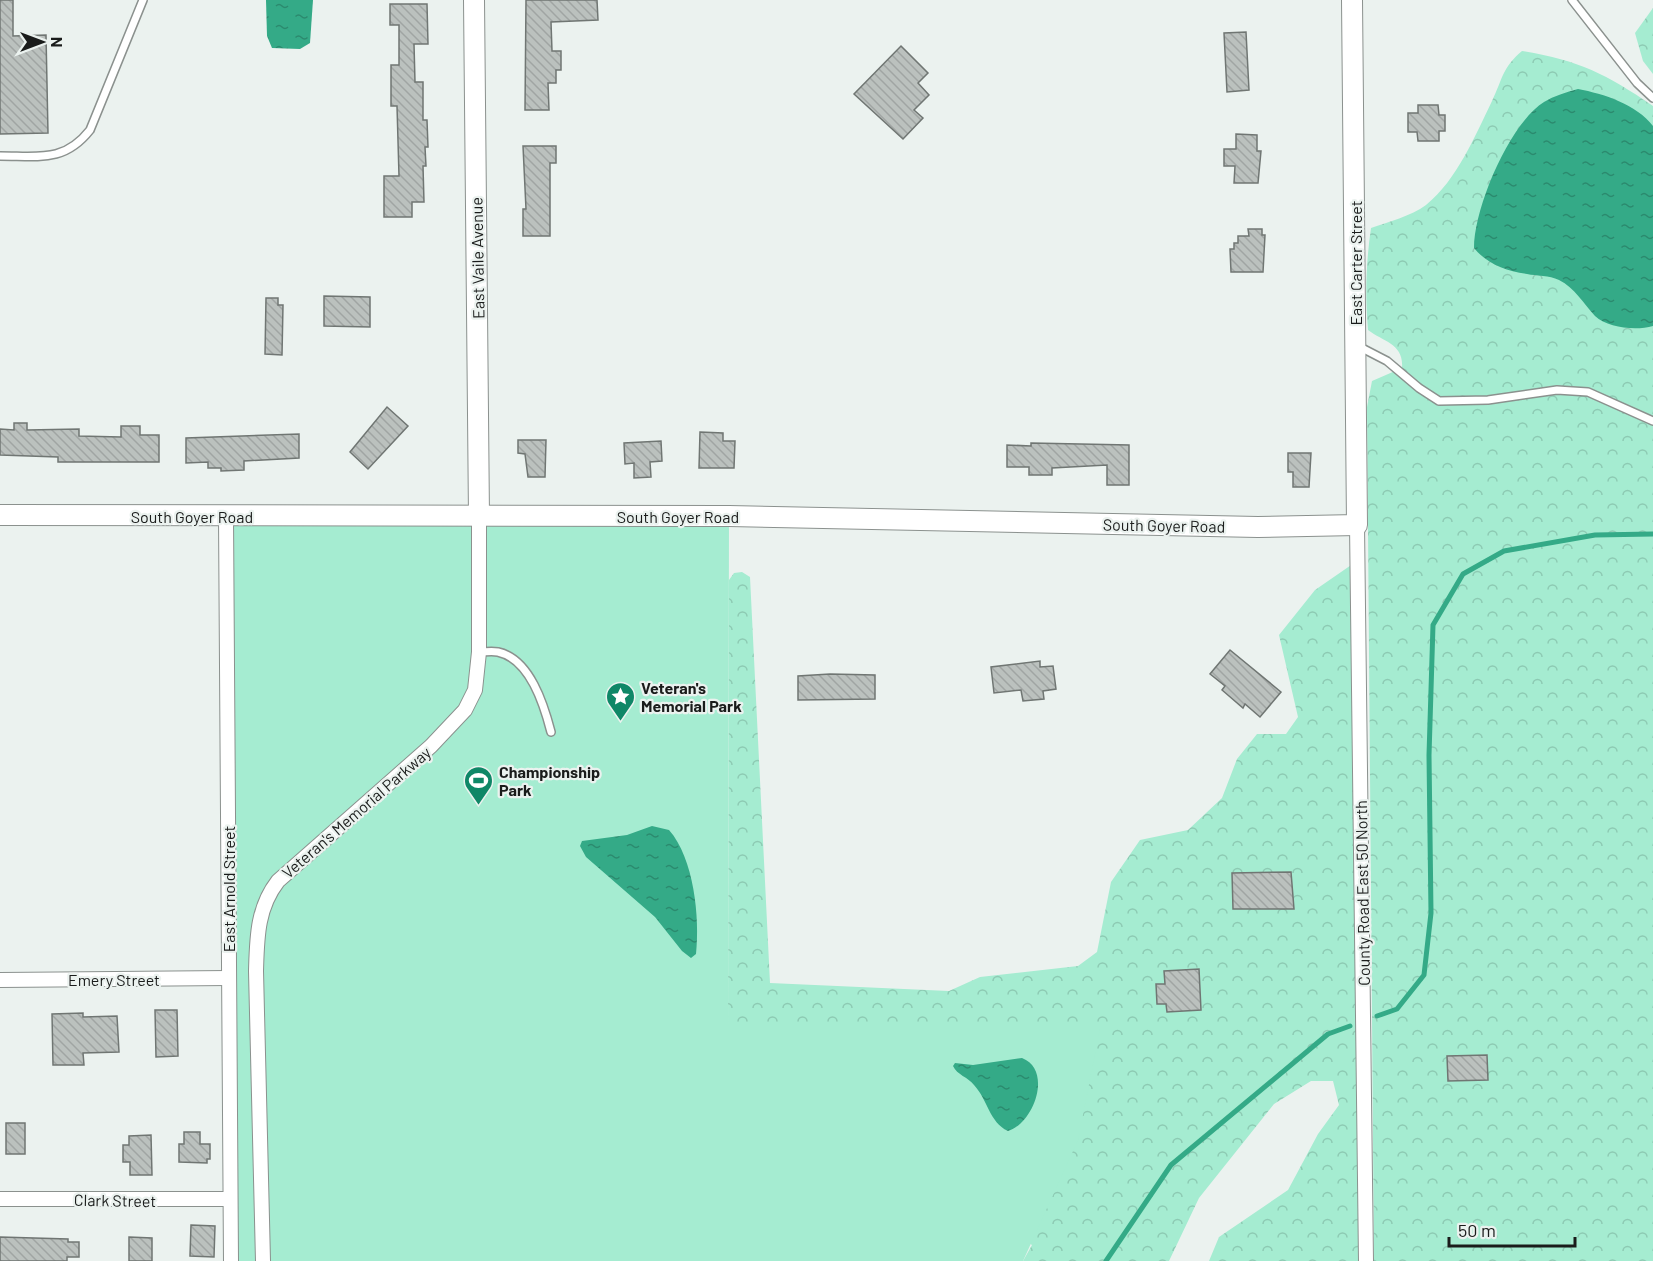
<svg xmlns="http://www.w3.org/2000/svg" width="1653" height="1261" font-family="Barlow,sans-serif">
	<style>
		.forest { fill: url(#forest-crowns) }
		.pitch { fill: #a5ecd1 }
		.water { fill: url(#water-ripples) }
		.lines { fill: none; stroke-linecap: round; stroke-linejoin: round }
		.stream { stroke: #34aa87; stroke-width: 5 }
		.building { fill: url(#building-back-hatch); stroke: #707673; stroke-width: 1.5 }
		.lane-casing { stroke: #8b918e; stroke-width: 10 }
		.street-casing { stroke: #8b918e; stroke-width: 16 }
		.secondary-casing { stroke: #8b918e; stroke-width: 22 }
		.lane { stroke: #fff; stroke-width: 7 }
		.street { stroke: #fff; stroke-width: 14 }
		.secondary { stroke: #fff; stroke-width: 20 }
		.labels { text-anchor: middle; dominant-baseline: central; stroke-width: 4.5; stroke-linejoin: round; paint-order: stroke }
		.street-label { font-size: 16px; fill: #1a1c1b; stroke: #ebf2ef }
		.poi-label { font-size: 16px; font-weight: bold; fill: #1a1c1b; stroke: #ebf2ef; text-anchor: start }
	</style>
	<defs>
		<pattern id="forest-crowns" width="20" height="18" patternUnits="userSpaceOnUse" patternTransform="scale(1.5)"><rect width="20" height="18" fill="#a5ecd1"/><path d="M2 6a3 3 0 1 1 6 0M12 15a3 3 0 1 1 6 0" fill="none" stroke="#8dcab3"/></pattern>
		<pattern id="water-ripples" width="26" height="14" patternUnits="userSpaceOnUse" patternTransform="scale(1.5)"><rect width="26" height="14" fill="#34aa87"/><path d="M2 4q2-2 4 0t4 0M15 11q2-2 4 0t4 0" fill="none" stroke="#2b8a6e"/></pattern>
		<pattern id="building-back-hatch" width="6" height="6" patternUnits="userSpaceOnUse" patternTransform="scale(1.5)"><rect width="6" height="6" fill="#bbc1be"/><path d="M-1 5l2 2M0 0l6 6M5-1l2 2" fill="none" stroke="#a0a5a3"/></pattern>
	</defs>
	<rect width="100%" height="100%" fill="#ebf2ef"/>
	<!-- forest -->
	<g class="forest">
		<polygon points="1653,8 1653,74 1643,61 1635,33"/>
		<path d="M 1522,51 C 1578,60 1606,74 1653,106 L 1653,1261 L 1374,1261 L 1367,407 L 1372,381 L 1402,368 C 1404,344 1384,342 1368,330 C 1365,295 1366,262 1371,228 C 1388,222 1411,216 1426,205 C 1457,180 1475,136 1492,101 C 1503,78 1502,68 1522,51 Z"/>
		<polygon points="1357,561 1366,1261 1209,1261 1219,1237 1288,1190 1318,1134 1339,1105 1333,1081 1311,1081 1274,1104 1199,1198 1169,1261 1023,1261 1032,1245 728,1029 729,580 734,573 742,572 750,577 770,983 949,991 980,977 1078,966 1097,952 1111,882 1140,840 1188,830 1222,798 1237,759 1257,734 1286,734 1298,717 1279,635 1315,590"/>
	</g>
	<!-- pitch -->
	<polygon class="pitch" points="729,516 728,1029 1100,1029 1078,1140 1023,1261 230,1261 226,517"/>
	<!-- water -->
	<g class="water">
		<polygon points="266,0 313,0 310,43 300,49 272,48 267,36"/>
		<path d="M 1578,89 C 1604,94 1636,104 1653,126 L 1653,326 C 1636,331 1608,328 1595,316 C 1583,303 1575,288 1559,280 C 1549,275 1537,276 1527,274 C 1506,271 1487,264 1474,248 C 1474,208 1509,124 1544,102 C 1554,96 1566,92 1578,89 Z"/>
		<path d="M 652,826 L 669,830 C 694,858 700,918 696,954 L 691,958 L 682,951 L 655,917 L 586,857 L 580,846 L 582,841 L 627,835 Z"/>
		<path d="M 1022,1058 C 1053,1070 1034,1123 1008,1131 C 989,1122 988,1100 974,1085 C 968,1077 957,1075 953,1066 L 955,1063 L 973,1065 Z"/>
	</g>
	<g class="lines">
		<!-- stream -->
		<g class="stream">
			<polyline points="1377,1016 1397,1009 1424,975 1431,913 1429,755 1433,625 1463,574 1504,551 1595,535 1653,534"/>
			<polyline points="1106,1261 1171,1165 1328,1034 1350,1026"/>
		</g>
	</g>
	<!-- building -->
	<g class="building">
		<polygon points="0,0 13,0 13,36 46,35 48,133 0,134"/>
		<polygon points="526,0 597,0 598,20 551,22 552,51 561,51 561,70 556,70 556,83 548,83 549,110 525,110"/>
		<polygon points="390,4 427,4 428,44 414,44 415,82 423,82 423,120 427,120 428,147 425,147 426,166 423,166 424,202 412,202 412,217 384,217 384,176 399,176 397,106 391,106 391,65 399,65 399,25 390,25"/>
		<polygon points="1246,32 1249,90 1227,92 1224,33"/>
		<polygon points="901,46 928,73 918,83 929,95 914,110 923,118 903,139 854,94"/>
		<polygon points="1418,105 1438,105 1439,115 1445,115 1445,131 1439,131 1439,141 1418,141 1417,132 1408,132 1408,113 1418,113"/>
		<polygon points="1236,134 1257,135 1257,151 1261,151 1258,183 1234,183 1235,166 1224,166 1224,149 1236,149"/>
		<polygon points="523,146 556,146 556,163 550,163 550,236 523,236 523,209 526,209"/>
		<polygon points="1248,229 1262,229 1262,235 1265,235 1263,272 1231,272 1230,249 1234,249 1234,243 1238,243 1238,236 1249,236"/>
		<polygon points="324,296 370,297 370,327 324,326"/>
		<polygon points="266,298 278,298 278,305 283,305 282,355 265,354"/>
		<polygon points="387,407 408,426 368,469 350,452"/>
		<polygon points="14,423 27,423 27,430 79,429 79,436 121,437 121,426 140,426 140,435 159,435 159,462 58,462 58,457 0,455 0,429 14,430"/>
		<polygon points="700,432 723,433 723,441 735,441 734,468 699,468"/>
		<polygon points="299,434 299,458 244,461 244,470 221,471 221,468 208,468 208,462 186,463 186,438"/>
		<polygon points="518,440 546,440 545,477 528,477 525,454 518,453"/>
		<polygon points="661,441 662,461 650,462 651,477 634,478 634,463 625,464 624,443"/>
		<polygon points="1031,443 1129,445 1129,485 1107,485 1107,465 1052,468 1052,475 1029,475 1029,467 1007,467 1007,445 1031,446"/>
		<polygon points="1288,453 1311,453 1309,487 1293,487 1293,472 1288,472"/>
		<polygon points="1230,650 1281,692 1260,717 1245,704 1243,708 1222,690 1225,686 1210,674"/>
		<polygon points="1040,661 1040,667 1053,666 1056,689 1043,691 1044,699 1023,701 1021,690 994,693 991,667"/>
		<polygon points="830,674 875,675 875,699 798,700 798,676"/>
		<polygon points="1291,872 1294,909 1233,909 1232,873"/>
		<polygon points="1199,969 1201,1010 1167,1012 1166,1004 1157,1004 1156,984 1165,984 1164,971"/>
		<polygon points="155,1010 177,1010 178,1056 156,1057"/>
		<polygon points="83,1013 83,1017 117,1016 119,1052 83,1053 84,1065 53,1065 52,1014"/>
		<polygon points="1487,1055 1488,1080 1448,1081 1447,1056"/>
		<rect x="6" y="1123" width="19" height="31"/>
		<polygon points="184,1132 200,1132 200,1144 210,1144 210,1159 207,1159 207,1163 179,1162 179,1144 184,1144"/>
		<polygon points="151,1135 152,1175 130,1175 130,1162 123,1162 123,1145 129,1145 129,1136"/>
		<polygon points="191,1225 215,1226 214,1257 190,1256"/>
		<polygon points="0,1237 68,1239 68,1242 79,1242 79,1257 67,1257 67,1261 0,1261"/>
		<polygon points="129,1237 152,1238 152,1261 129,1261"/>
	</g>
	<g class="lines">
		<defs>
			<g id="lane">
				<polyline points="1572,0 1637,83 1653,98"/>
				<path d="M 0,156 C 38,156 64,163 90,130 L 143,0"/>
				<polyline points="1358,346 1387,361 1419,388 1439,401 1488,400 1557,390 1588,392 1653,421"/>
				<path d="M 479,652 C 485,652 492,651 498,652 C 530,659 544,705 551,732"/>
			</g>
			<g id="street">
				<polyline points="226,517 231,1261"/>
				<polyline points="1357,525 1366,1261"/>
				<polyline points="0,980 229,978"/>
				<polyline points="0,1199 230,1199"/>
				<path d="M 263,1261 L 256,971 C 257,938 257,908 278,881 L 431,746 L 465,710 L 475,690 L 479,652 L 479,517"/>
			</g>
			<g id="secondary">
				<polyline points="474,0 479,517"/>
				<polyline points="0,515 729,516 1258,527 1357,525 1352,0"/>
			</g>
		</defs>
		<!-- lane casing -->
		<use href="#lane" class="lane-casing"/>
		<!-- street casing -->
		<use href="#street" class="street-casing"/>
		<!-- secondary casing -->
		<use href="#secondary" class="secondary-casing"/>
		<!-- lane -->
		<use href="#lane" class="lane"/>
		<!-- street -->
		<use href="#street" class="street"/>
		<!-- secondary -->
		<use href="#secondary" class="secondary"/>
	</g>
	<!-- icons -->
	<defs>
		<symbol id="sight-pin" viewBox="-11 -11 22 30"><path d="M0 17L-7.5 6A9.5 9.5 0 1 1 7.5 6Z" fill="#0f8767" stroke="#ebf2ef"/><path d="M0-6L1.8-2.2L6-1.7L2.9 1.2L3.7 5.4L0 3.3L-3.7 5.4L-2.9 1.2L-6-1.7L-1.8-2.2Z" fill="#fff"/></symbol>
		<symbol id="stadium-pin" viewBox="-11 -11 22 30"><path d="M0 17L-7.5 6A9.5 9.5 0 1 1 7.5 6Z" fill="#0f8767" stroke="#ebf2ef"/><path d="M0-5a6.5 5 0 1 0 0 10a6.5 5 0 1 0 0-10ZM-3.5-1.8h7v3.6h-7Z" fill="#fff"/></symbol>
	</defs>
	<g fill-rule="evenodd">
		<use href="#sight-pin" x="604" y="680" width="33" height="45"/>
		<use href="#stadium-pin" x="462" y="764" width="33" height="45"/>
	</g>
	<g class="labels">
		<!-- street labels -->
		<g class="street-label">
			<text transform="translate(477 258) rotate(-91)">East Vaile Avenue</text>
			<text transform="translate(1355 263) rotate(-90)">East Carter Street</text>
			<text x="192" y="516">South Goyer Road</text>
			<text x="678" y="516">South Goyer Road</text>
			<text transform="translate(1164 525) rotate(1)">South Goyer Road</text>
			<text transform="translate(356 812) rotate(-41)">Veteran's Memorial Parkway</text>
			<text transform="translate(228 889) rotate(-90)">East Arnold Street</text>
			<text transform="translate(1362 893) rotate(-91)">County Road East 50 North</text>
			<text x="114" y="979">Emery Street</text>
			<text transform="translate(115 1200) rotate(1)">Clark Street</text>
		</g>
		<!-- poi labels -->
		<g class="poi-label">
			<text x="641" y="687">Veteran's<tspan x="641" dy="18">Memorial Park</tspan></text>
			<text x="499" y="771">Championship<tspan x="499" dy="18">Park</tspan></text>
		</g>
	</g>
	<!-- north arrow -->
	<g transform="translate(42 42) rotate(90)" stroke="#ebf2ef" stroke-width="4.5" paint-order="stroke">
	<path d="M0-4.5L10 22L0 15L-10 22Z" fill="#1a1c1b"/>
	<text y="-9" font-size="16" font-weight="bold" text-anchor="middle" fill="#1a1c1b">N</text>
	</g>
	<!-- scale -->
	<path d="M1449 1237v9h126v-9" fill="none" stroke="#1a1c1b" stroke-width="3"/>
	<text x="1458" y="1237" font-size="18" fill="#1a1c1b" stroke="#ebf2ef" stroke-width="4.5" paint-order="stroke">50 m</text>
</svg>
